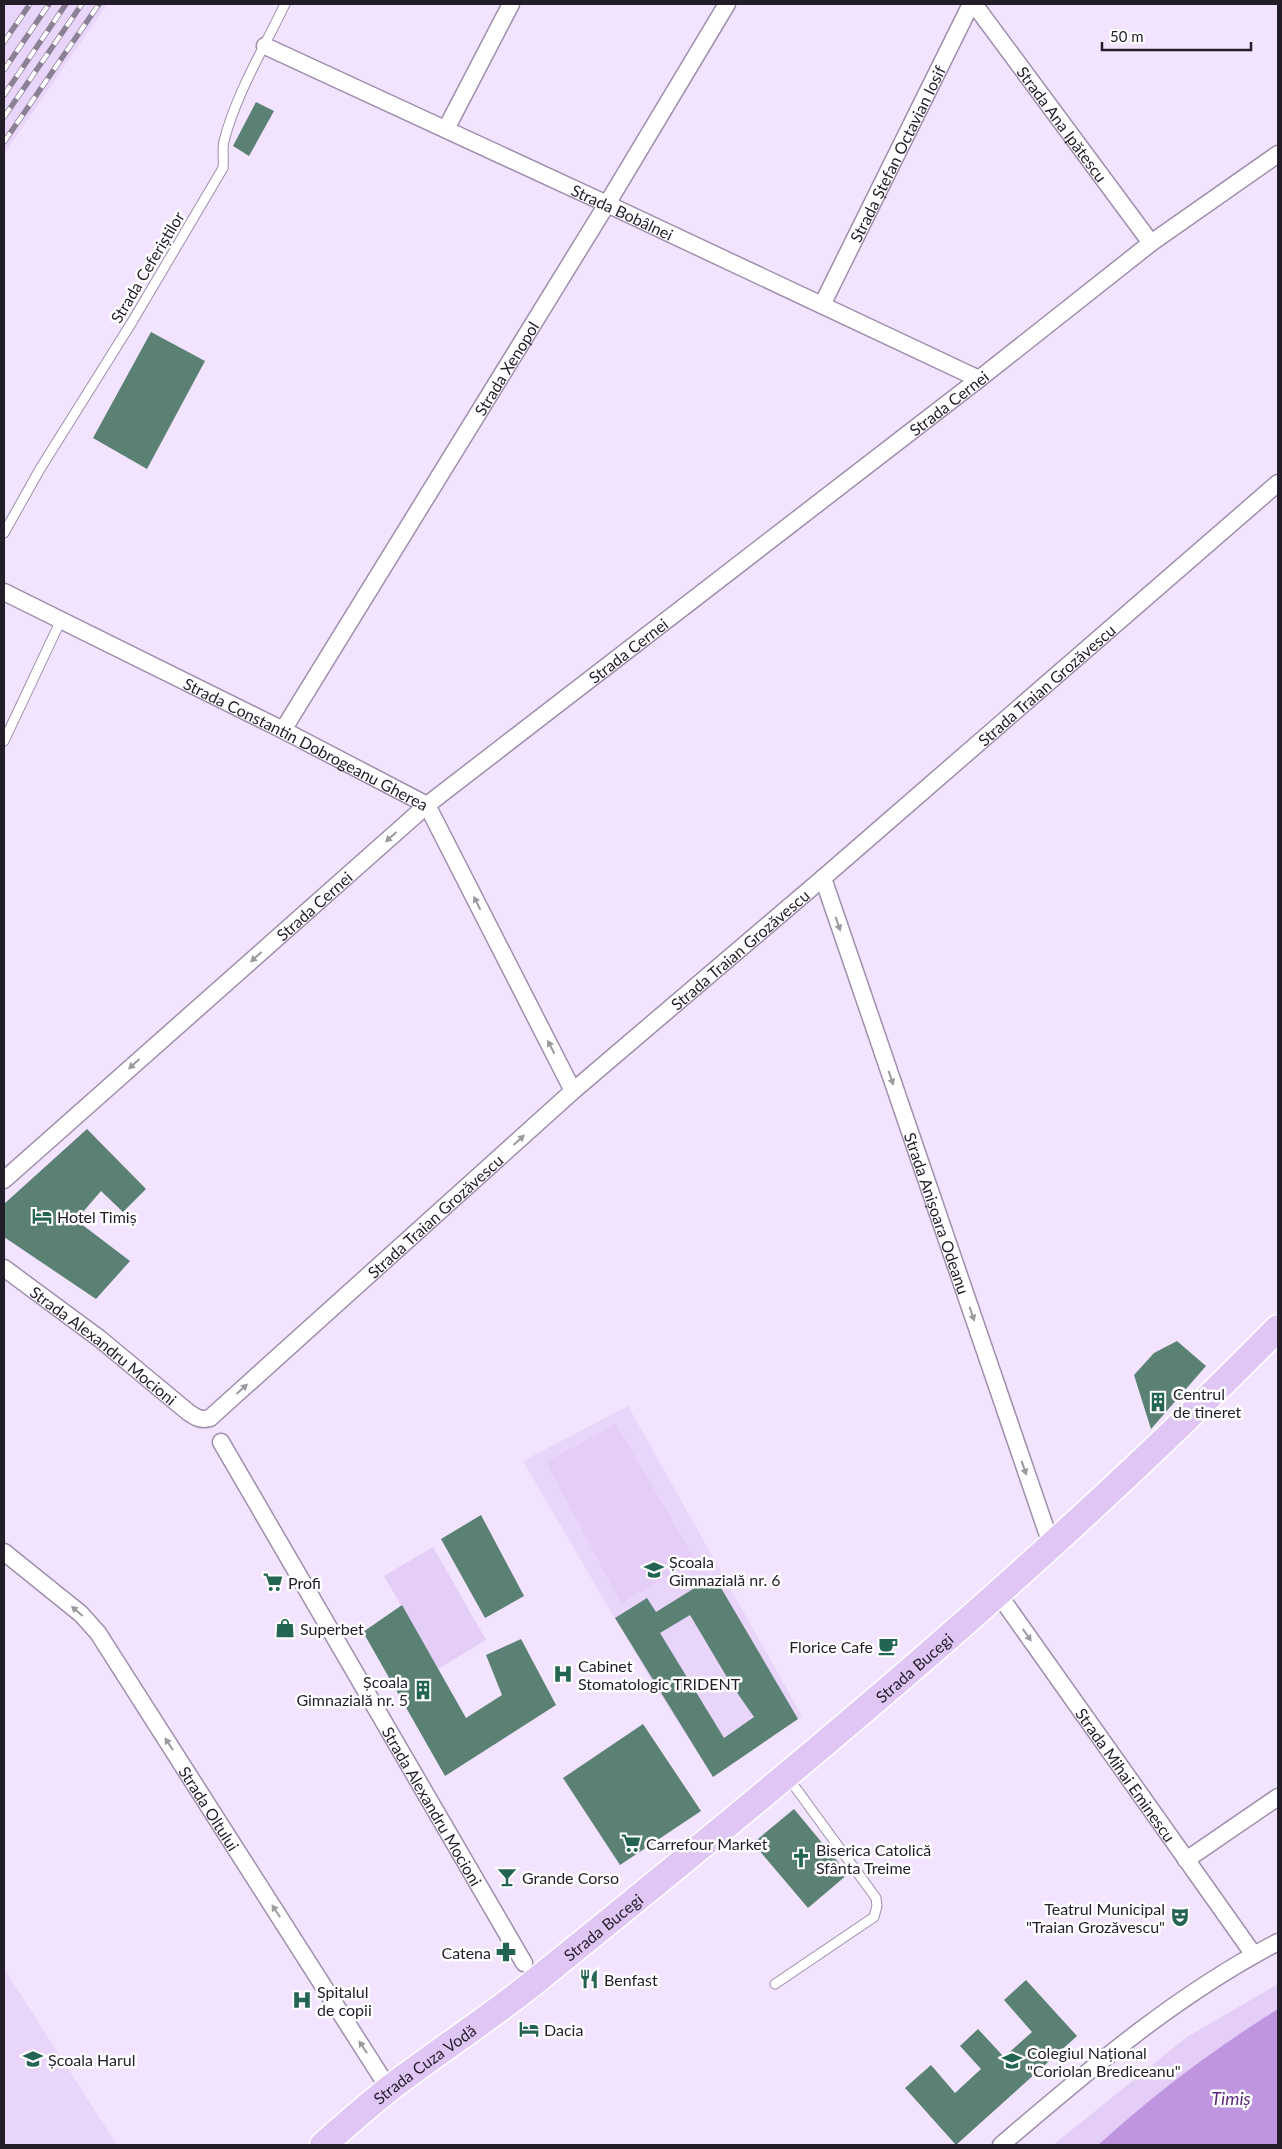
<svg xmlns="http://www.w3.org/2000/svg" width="1282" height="2149" font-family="Lato,sans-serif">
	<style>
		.built { fill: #e9d4fa }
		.green { fill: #e4cdf7 }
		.water { fill: #be95de }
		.building { fill: #5b8074; fill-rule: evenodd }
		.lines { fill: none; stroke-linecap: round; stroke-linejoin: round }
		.lane-casing { stroke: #9e8fac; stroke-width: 11 }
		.street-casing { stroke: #9e8fac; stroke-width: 19 }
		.primary-casing { stroke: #fff; stroke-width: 29 }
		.lane { stroke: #fff; stroke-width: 9 }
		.street { stroke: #fff; stroke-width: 16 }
		.primary { stroke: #dfc6f4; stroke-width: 26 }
		.rail-casing { stroke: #8b8194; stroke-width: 5.5 }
		.rail { stroke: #fff; stroke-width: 4; stroke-dasharray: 11; stroke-linecap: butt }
		.oneway { fill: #9c999f }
		.labels { text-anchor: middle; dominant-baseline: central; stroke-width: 5; stroke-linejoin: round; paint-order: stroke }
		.street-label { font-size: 16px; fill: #231d29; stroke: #fff }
		.poi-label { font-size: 16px; fill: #231d29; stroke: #fff; text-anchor: start }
		.water-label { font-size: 18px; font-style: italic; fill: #5b287d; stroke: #fff }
	</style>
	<rect width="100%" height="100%" fill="#f2e4fe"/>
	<!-- built -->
	<g class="built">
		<polygon points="4,4 107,4 4,154"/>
		<polygon points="628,1406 802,1716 713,1777 651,1680 523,1461"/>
		<polygon points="6,1972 117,2145 4,2145 4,1973"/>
	</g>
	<!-- green -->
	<g class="green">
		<polygon points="616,1424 695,1560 621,1603 546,1462"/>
		<polygon points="433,1547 486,1640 438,1669 384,1576"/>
		<path d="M 1278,1984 L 1278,2009 C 1215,2049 1154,2095 1098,2145 L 1053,2145 L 1187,2037 Z"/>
	</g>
	<!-- water -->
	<path class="water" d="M 1278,2009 L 1278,2145 L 1098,2145 C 1154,2094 1214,2049 1278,2009 Z"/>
	<!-- building -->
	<g class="building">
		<polygon points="256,102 274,111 249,156 233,146"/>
		<polygon points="151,332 205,361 147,469 93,438"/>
		<polygon points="87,1129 146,1189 123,1212 101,1191 76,1220 130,1261 96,1299 4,1237 4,1204"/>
		<polygon points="1177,1341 1206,1366 1151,1429 1134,1375 1154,1353"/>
		<polygon points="481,1515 524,1596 485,1618 441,1539"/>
		<path d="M 714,1576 L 798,1719 L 713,1777 L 615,1618 L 647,1598 L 656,1612 ZM 690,1615 L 731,1684 L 754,1717 L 724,1738 L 660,1633 Z"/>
		<polygon points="402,1605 466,1718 502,1695 486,1655 521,1639 556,1705 445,1776 363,1632"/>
		<polygon points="643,1724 701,1811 620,1865 563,1778"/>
		<polygon points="794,1809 848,1874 808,1908 753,1843"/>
		<polygon points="1026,1980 1077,2036 956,2145 905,2088 931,2065 955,2093 981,2069 960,2046 978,2029 1004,2057 1032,2032 1004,2000"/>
	</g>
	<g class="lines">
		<defs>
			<g id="lane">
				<path d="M 4,533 L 40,469 L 132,322 L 223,168 C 224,159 222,149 224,141 C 236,94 264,48 285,4"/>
				<polyline points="4,741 61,620"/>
				<polyline points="775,1984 874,1917 877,1906 876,1898 787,1776"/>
			</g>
			<g id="street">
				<path id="s1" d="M 974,4 L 1151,243"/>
				<path id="s2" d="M 265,46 L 607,204 L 979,379"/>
				<polyline points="446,129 511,4"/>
				<path id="s3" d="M 822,305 L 971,4"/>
				<path id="s4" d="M 4,592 L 283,730 L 427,805 L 573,1091"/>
				<path id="s5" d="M 283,730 L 607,204 L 727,4"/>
				<path id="s6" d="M 823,878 L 1052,1547"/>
				<path id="s7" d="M 4,1180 L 427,805 L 979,379 L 1151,243 L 1278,154"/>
				<path id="s8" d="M 4,1268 L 100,1339 L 188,1412 C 195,1417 201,1421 210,1418 L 573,1091 L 823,878 L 1278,483"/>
				<path id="s9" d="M 221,1442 L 524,1963"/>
				<path id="s10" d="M 4,1552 L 81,1614 L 98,1633 L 389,2089"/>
				<path id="s11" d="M 999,1595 L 1254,1955"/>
				<polyline points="1186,1860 1278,1797"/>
				<path d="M 1001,2145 C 1089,2070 1174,1996 1278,1942"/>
			</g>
			<g id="primary">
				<path id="s12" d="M 323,2145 C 345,2126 367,2106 390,2088 C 437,2052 487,2020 533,1983 C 791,1775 1046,1564 1278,1328"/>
			</g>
		</defs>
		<!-- lane casing -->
		<use href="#lane" class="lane-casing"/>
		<!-- street casing -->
		<use href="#street" class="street-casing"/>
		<!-- primary casing -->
		<use href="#primary" class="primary-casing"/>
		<!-- lane -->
		<use href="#lane" class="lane"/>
		<!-- street -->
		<use href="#street" class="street"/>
		<!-- primary -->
		<use href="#primary" class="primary"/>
		<defs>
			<g id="rail">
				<polyline points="4,42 30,4"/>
				<polyline points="4,70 49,4"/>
				<polyline points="4,95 66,4"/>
				<polyline points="4,117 82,4"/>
				<polyline points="4,142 99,4"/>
			</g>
		</defs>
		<!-- rail casing -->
		<use href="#rail" class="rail-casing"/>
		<!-- rail -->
		<use href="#rail" class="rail"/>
	</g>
	<!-- one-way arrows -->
	<defs><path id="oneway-solid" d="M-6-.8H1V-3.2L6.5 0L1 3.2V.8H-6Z" transform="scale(1.25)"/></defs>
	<g class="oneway">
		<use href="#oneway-solid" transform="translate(391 837) rotate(138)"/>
		<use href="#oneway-solid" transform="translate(477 903) rotate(-117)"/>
		<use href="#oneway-solid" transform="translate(838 924) rotate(71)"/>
		<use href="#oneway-solid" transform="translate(256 957) rotate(138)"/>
		<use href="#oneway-solid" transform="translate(551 1047) rotate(-117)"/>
		<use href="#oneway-solid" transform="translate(134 1064) rotate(138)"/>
		<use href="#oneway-solid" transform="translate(891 1078) rotate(71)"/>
		<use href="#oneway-solid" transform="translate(519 1140) rotate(-42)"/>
		<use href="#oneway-solid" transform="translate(972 1314) rotate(71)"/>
		<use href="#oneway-solid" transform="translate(242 1389) rotate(-42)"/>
		<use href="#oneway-solid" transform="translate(1024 1468) rotate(71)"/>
		<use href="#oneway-solid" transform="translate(77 1611) rotate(-139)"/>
		<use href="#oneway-solid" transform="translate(1027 1635) rotate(55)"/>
		<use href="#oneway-solid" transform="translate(169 1744) rotate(-123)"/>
		<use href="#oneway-solid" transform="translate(276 1911) rotate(-123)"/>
		<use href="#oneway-solid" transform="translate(363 2047) rotate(-123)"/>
	</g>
	<!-- icons -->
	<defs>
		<symbol id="hotel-bare" viewBox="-9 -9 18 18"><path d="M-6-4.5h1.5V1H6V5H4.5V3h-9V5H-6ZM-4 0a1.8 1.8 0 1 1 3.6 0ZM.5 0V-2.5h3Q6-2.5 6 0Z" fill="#246453" stroke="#fff" stroke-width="2.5" paint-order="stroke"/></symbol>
		<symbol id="building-bare" viewBox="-9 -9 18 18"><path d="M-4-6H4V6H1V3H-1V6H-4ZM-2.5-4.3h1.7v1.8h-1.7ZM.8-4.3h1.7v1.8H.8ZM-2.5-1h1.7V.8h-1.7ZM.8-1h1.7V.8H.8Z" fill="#246453" stroke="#fff" stroke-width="2.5" paint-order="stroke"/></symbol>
		<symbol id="school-bare" viewBox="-9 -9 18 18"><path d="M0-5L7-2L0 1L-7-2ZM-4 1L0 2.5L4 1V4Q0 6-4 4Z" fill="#246453" stroke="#fff" stroke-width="2.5" paint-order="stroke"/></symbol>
		<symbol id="supermarket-bare" viewBox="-9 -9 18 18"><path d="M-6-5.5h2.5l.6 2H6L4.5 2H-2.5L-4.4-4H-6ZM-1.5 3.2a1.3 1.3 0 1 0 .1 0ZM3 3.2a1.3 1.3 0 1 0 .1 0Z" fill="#246453" stroke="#fff" stroke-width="2.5" paint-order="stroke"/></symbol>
		<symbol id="shop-bare" viewBox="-9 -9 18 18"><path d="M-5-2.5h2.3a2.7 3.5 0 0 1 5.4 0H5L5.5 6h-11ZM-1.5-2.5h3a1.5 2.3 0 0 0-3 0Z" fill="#246453" stroke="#fff" stroke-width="2.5" paint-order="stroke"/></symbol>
		<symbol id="cafe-bare" viewBox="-9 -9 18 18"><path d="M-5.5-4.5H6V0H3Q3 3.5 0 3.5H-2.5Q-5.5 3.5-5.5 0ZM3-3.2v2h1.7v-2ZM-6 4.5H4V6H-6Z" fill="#246453" stroke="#fff" stroke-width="2.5" paint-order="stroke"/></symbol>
		<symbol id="hospital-bare" viewBox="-9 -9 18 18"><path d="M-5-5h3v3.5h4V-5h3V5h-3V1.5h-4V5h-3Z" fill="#246453" stroke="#fff" stroke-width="2.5" paint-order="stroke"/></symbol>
		<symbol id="church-bare" viewBox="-9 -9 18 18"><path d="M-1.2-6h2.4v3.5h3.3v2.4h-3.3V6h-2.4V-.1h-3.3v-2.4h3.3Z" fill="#246453" stroke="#fff" stroke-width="2.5" paint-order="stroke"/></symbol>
		<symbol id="bar-bare" viewBox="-9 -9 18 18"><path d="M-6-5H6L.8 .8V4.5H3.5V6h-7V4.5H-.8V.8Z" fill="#246453" stroke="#fff" stroke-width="2.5" paint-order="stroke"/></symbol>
		<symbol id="theatre-bare" viewBox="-9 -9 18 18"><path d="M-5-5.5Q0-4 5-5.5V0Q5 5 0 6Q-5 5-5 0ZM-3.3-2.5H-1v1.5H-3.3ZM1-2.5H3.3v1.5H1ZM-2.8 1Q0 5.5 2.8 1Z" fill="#246453" stroke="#fff" stroke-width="2.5" paint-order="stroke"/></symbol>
		<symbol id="pharmacy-bare" viewBox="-9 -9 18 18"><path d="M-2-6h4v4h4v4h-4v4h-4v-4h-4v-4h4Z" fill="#246453" stroke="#fff" stroke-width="2.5" paint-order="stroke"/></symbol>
		<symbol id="restaurant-bare" viewBox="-9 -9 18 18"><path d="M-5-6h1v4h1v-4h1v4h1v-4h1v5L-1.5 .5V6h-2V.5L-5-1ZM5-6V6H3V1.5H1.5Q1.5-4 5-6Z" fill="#246453" stroke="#fff" stroke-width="2.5" paint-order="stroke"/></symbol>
	</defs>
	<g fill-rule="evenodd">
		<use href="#hotel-bare" x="28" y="1202" width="28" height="28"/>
		<use href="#building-bare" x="1144" y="1388" width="28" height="28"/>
		<use href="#school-bare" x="640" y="1556" width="28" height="28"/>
		<use href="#supermarket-bare" x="259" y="1568" width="28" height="28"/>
		<use href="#shop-bare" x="271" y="1614" width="28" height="28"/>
		<use href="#cafe-bare" x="874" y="1632" width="28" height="28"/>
		<use href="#hospital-bare" x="549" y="1660" width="28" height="28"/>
		<use href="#building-bare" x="409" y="1676" width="28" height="28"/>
		<use href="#supermarket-bare" x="617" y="1829" width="28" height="28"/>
		<use href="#church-bare" x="787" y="1844" width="28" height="28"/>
		<use href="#bar-bare" x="493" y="1863" width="28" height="28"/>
		<use href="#theatre-bare" x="1166" y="1903" width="28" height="28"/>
		<use href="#pharmacy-bare" x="492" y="1938" width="28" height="28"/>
		<use href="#restaurant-bare" x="575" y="1965" width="28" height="28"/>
		<use href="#hospital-bare" x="288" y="1986" width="28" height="28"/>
		<use href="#hotel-bare" x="515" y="2015" width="28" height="28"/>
		<use href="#school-bare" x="19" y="2045" width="28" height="28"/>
		<use href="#school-bare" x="998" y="2047" width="28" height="28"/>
	</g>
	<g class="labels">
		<!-- street labels -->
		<g class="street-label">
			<text stroke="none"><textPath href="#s1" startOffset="149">Strada Ana Ipătescu</textPath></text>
			<text stroke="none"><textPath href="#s3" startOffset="169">Strada Ștefan Octavian Iosif</textPath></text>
			<text stroke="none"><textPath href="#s2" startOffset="394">Strada Bobâlnei</textPath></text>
			<text transform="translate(147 267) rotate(-59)">Strada Ceferiștilor</text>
			<text stroke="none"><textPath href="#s5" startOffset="425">Strada Xenopol</textPath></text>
			<text stroke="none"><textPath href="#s7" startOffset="1224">Strada Cernei</textPath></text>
			<text stroke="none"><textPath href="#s7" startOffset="819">Strada Cernei</textPath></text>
			<text stroke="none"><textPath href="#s8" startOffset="1370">Strada Traian Grozăvescu</textPath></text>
			<text stroke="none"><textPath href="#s4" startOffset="338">Strada Constantin Dobrogeanu Gherea</textPath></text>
			<text stroke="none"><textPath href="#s7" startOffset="414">Strada Cernei</textPath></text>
			<text stroke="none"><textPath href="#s8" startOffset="965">Strada Traian Grozăvescu</textPath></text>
			<text stroke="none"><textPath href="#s6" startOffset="354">Strada Anișoara Odeanu</textPath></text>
			<text stroke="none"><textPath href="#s8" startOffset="560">Strada Traian Grozăvescu</textPath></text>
			<text stroke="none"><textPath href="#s8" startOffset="126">Strada Alexandru Mocioni</textPath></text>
			<text stroke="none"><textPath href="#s12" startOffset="760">Strada Bucegi</textPath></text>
			<text stroke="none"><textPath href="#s11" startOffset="220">Strada Mihai Eminescu</textPath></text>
			<text stroke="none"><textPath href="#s9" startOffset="421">Strada Alexandru Mocioni</textPath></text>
			<text stroke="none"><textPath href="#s10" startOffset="332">Strada Oltului</textPath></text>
			<text stroke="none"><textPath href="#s12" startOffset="355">Strada Bucegi</textPath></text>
			<text stroke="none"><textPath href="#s12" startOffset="130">Strada Cuza Vodă</textPath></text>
		</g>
		<!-- poi labels -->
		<g class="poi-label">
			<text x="57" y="1216">Hotel Timiș</text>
			<text x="1173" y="1393">Centrul<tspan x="1173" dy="18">de tineret</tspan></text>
			<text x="669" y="1561">Școala<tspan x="669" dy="18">Gimnazială nr. 6</tspan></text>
			<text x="288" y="1582">Profi</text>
			<text x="300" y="1628">Superbet</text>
			<text x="873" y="1646" text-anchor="end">Florice Cafe</text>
			<text x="578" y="1665">Cabinet<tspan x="578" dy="18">Stomatologic TRIDENT</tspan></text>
			<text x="408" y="1681" text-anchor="end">Școala<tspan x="408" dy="18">Gimnazială nr. 5</tspan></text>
			<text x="646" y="1843">Carrefour Market</text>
			<text x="816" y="1849">Biserica Catolică<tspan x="816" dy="18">Sfânta Treime</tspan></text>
			<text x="522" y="1877">Grande Corso</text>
			<text x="1165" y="1908" text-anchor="end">Teatrul Municipal<tspan x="1165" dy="18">"Traian Grozăvescu"</tspan></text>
			<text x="491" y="1952" text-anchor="end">Catena</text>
			<text x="604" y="1979">Benfast</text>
			<text x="317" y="1991">Spitalul<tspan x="317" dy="18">de copii</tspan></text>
			<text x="544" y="2029">Dacia</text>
			<text x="1027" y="2052">Colegiul Național<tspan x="1027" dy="18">"Coriolan Brediceanu"</tspan></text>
			<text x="48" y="2059">Școala Harul</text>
		</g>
		<!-- water labels -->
		<g class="water-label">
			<text x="1231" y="2098">Timiș</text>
		</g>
	</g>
	<!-- border -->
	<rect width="1282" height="2149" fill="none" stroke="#231d29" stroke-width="10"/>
	<!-- scale -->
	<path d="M1102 42v8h149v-8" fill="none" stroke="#231d29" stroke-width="2.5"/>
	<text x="1110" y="42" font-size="15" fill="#231d29" stroke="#ffffff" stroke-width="4" paint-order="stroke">50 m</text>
</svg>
